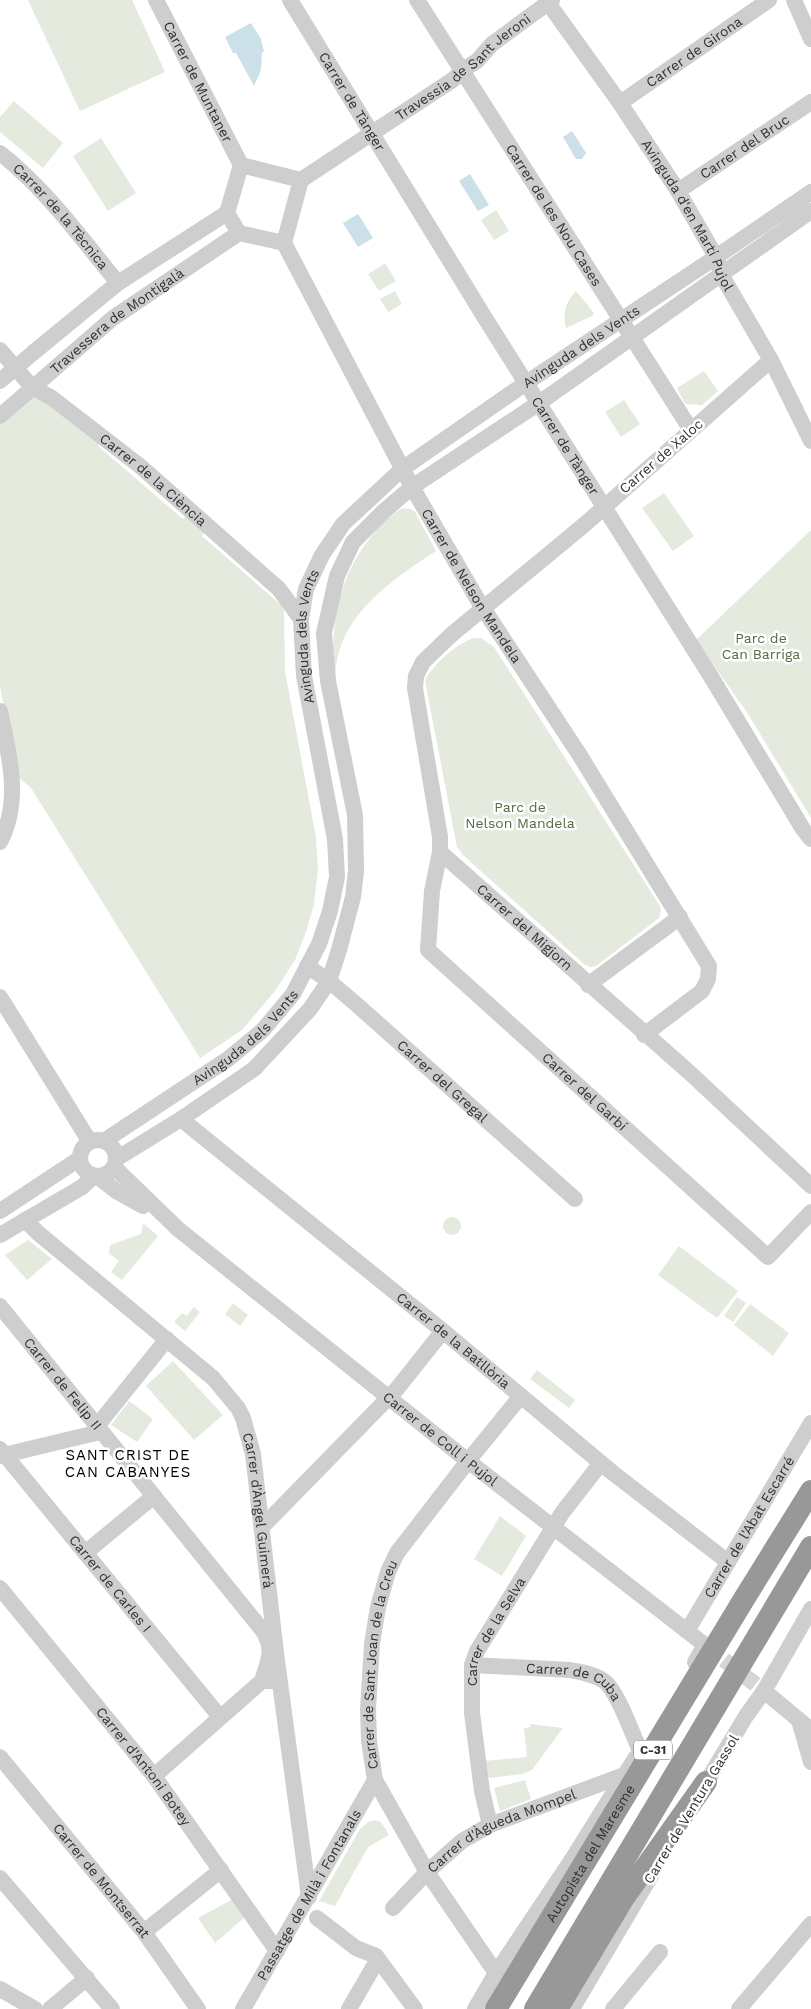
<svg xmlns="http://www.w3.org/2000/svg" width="811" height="2009" font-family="'Work Sans',sans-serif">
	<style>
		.green { fill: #e5eade }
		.water { fill: #cbe0e9 }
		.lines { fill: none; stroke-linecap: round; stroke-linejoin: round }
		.minor-tunnel { stroke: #d6d6d6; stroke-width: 16; stroke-dasharray: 16 8; stroke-linecap: butt }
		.minor { stroke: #cecece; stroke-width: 16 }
		.highway { stroke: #989898; stroke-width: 22 }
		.minor-bridge { stroke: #cecece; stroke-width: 16 }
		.highway-bridge { stroke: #989898; stroke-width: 22 }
		.labels { text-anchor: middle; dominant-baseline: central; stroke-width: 5; stroke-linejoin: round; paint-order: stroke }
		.shield { fill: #fff; stroke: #6f6f6f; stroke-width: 1 }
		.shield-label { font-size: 12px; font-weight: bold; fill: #313131 }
		.street-label { font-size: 14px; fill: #313131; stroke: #fff }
		.park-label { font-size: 14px; fill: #586a41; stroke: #fff }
		.neighbourhood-label { font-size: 15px; letter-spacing: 1px; fill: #000; stroke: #fff }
	</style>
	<rect width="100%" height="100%" fill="#fff"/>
	<!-- green -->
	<g class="green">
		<polygon points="28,0 132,0 165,72 80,111"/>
		<polygon points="14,101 63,143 43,168 0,132 0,117"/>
		<polygon points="101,138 136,193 108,211 73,156"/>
		<polygon points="496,210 509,231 494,240 481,220"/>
		<polygon points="385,263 396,281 379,291 368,274"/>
		<polygon points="395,291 402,304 388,312 380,299"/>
		<path d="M 576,291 L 594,313 L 592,316 L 566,328 C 562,314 566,301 576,291 Z"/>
		<polygon points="704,371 718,391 702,405 685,404 677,388"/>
		<polygon points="35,396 40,398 101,442 98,446 183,519 187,515 205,532 202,536 281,605 284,610 285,671 316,838 318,869 314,904 306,932 295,960 275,991 242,1030 200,1058 31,788 17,776 0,686 0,425"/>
		<polygon points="624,400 640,424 621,437 605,412"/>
		<polygon points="664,493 694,536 673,551 642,508"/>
		<path d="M 403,508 L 411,509 L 415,512 L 436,551 C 393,579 341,614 336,669 L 334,670 C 330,619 341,572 374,533 C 382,524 392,513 403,508 Z"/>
		<polygon points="811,530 811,818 748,714 696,640"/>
		<path d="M 475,638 L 481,638 L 494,647 L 660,906 L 661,910 L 659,918 L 596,966 L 590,967 L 584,964 L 463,855 L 457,847 L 425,681 C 431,666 459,641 475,638 Z"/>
		<circle cx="452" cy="1226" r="9"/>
		<polygon points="143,1223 158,1236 122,1280 111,1272 119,1261 109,1253 110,1245 141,1234"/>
		<polygon points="28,1240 52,1259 27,1280 5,1255"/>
		<polygon points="679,1246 738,1291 717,1318 658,1275"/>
		<polygon points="737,1297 746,1303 733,1322 724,1316"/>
		<polygon points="233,1303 248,1315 240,1326 225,1314"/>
		<polygon points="750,1304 789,1333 773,1356 734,1325"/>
		<polygon points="194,1307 200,1312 185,1331 174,1322 182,1313 187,1316"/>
		<polygon points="173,1361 223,1415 194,1440 146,1386"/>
		<polygon points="537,1370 575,1400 569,1408 530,1379"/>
		<polygon points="129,1401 153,1419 137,1442 111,1425"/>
		<polygon points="500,1516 526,1536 502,1576 474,1559"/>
		<polygon points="529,1724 563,1728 532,1770 523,1774 489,1778 485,1761 527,1757 524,1728 531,1727"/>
		<polygon points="525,1780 531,1799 500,1811 494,1788"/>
		<polygon points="375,1820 381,1822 389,1835 368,1847 335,1906 319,1901 360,1829 368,1822"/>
		<polygon points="233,1899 245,1917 215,1943 198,1918"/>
	</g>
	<!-- water -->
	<g class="water">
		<polygon points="251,23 261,39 264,52 262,52 261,70 254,86 236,53 233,53 225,37"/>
		<polygon points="572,131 586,153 582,159 576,159 563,137"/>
		<polygon points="470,174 489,205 478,211 459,181"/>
		<polygon points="358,214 373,238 358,247 343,223"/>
	</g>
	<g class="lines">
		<!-- minor-tunnel -->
		<polyline class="minor-tunnel" points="705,1645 764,1691"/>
		<!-- minor -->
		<g class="minor">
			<path id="s1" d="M 156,0 L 241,165"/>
			<path id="s2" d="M 290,0 L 485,318 L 710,675 L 803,829 L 811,839"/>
			<path id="s3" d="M 417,0 L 691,430"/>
			<path id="s4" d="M 546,0 L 620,103 L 678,191 L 716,257 L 722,276 L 771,360 L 811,441"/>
			<polyline points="794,0 811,39"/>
			<path id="s5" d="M 620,103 L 769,0"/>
			<path id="s6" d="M 0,153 C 46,189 81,238 118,283"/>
			<path id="s7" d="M 301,180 L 454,79 L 461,71 L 477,61 L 492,44 L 552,0"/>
			<path id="s8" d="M 678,191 L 811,102"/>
			<path id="s9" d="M 284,243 L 412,487 L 479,602 L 579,754 L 709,966 L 708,979 L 702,991 L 644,1035"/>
			<polyline points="284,243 239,233 227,213 241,165 301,180"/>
			<polyline points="284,243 301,180"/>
			<path id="s10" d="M 0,350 L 32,387 L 52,398 L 140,466 L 279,589 L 301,619"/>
			<polyline points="34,352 118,283 227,213"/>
			<path id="s11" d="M 771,360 L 584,525 L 451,635 L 423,662 L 416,676 L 415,688 L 440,837 L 440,852 L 690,1073 L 811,1186"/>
			<path id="s12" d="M 0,416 L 113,318 L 239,233"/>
			<path d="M 0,711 C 9,755 22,800 0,842"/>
			<path id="s13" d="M 440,852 L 432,891 L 428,950 L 768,1257 L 811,1212"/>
			<path id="s14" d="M 307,966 L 329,981 L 356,1004 L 575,1199"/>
			<polyline points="588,985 680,917"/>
			<polyline points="0,997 90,1142"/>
			<path id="s15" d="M 181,1119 L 443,1331 L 613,1473 L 728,1562"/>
			<circle cx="98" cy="1158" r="18"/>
			<path id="s16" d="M 104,1141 L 228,1059 L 263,1030 L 293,994 L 319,944 L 330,911 L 337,877 L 335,839 L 304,676 L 301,619 L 306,589 L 322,555 L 343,524 L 402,469 L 526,383 L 716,257 L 811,192"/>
			<polyline points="116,1159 181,1119 254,1069 310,1009 329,981 339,950 353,897 356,871 355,815 328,681 324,633 337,576 353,542 384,511 412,487 539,403 811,211"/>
			<path id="s17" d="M 114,1167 L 178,1229 L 468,1461 L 705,1645 L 695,1662"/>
			<polyline points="98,1177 116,1191 143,1206"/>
			<polyline points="0,1211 79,1159"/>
			<path id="s18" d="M 25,1220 L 38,1233 L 213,1378 L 238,1408 L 243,1418 L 253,1454 L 277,1661 L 309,1897"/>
			<polyline points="0,1235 82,1187 94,1176"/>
			<path id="s19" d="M 0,1306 L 263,1631 C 275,1651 268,1660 262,1681"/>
			<polyline points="97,1426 167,1339"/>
			<path id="s20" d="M 0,1449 L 220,1717"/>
			<polyline points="0,1456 100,1432"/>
			<polyline points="262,1527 396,1390 443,1331"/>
			<polyline points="85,1553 154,1496"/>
			<path id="s21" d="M 0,1588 L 154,1776 L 277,1951"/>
			<path id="s22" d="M 687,1631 L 811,1423"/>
			<path id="s23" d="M 472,1665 L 570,1670 C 581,1672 594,1674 604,1681 C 617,1690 633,1735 640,1751"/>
			<polyline points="764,1691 811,1730"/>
			<polyline points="799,1720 811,1762"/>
			<path id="s24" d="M 0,1757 L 144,1932 L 198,2009"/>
			<polyline points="154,1776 262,1681 272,1681"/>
			<polyline points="701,1791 746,1716 764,1691 811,1609"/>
			<path id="s25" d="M 490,1825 L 482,1791 L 472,1713 L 472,1665 L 477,1651 L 562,1513 L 601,1463"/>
			<polyline points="0,1878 112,2009"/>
			<path id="s26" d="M 393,1908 L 427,1872 L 462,1841 L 490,1825 L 624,1775"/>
			<polyline points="317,1918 356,1948 376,1956 415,2009"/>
			<polyline points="144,1932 221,1870"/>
			<path id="s27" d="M 496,1973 L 427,1872 L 375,1780 L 369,1741 L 368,1709 L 372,1644 L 378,1607 L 388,1572 L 397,1553 L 468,1461 L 521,1396"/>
			<polyline points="0,1989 35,2009"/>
			<polyline points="50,2009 87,1978"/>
			<path id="s28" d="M 243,2009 L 375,1780"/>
			<polyline points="349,2009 378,1959"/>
			<polyline points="475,2009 496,1973 571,1861 636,1757"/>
			<polyline points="572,2009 652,1874"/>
			<polyline points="613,2009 660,1952"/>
			<polyline points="739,2009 811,1924"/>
		</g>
		<!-- highway -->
		<polyline class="highway" points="557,2009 623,1899 706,1782"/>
		<!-- minor-bridge -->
		<polyline class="minor-bridge" points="0,381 34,352"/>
		<!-- highway-bridge -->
		<g class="highway-bridge">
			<path id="s29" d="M 496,2009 L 744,1599 L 811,1491"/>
			<polyline points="535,2009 811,1547"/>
		</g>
	</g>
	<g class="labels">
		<!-- shield labels -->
		<rect class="shield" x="634" y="1740.5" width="38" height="19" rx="4"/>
		<g class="shield-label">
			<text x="653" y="1750">C-31</text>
		</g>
		<!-- street labels -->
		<g class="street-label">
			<text stroke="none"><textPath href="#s5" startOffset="90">Carrer de Girona</textPath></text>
			<text stroke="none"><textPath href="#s7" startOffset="198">Travessia de Sant Jeroni</textPath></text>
			<text stroke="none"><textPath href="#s1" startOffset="92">Carrer de Muntaner</textPath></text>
			<text stroke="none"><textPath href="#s2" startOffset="119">Carrer de Tànger</textPath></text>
			<text stroke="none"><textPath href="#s8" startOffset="80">Carrer del Bruc</textPath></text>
			<text stroke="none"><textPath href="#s3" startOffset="255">Carrer de les Nou Cases</textPath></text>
			<text stroke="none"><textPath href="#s4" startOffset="258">Avinguda d'en Martí Pujol</textPath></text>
			<text stroke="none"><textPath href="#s6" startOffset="88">Carrer de la Tècnica</textPath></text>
			<text stroke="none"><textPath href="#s12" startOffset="151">Travessera de Montigalà</textPath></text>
			<text stroke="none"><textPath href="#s16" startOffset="1031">Avinguda dels Vents</textPath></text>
			<text stroke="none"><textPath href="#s2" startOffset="524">Carrer de Tànger</textPath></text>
			<text transform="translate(661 456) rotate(-41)">Carrer de Xaloc</text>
			<text stroke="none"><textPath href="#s10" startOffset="202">Carrer de la Ciència</textPath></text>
			<text stroke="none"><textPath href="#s9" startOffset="391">Carrer de Nelson Mandela</textPath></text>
			<text stroke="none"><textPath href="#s16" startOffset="611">Avinguda dels Vents</textPath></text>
			<text stroke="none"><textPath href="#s11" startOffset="768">Carrer del Migjorn</textPath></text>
			<text stroke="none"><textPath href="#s16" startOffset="176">Avinguda dels Vents</textPath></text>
			<text stroke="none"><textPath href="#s14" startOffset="178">Carrer del Gregal</textPath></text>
			<text stroke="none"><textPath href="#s13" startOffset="310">Carrer del Garbí</textPath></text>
			<text stroke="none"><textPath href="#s15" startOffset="351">Carrer de la Batllòria</textPath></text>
			<text stroke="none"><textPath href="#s19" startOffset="100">Carrer de Felip II</textPath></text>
			<text stroke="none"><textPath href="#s17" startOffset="425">Carrer de Coll i Pujol</textPath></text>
			<text stroke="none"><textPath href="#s18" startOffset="390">Carrer d'Àngel Guimerà</textPath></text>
			<text stroke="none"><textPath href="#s22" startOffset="121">Carrer de l'Abat Escarré</textPath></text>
			<text stroke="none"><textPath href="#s20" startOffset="174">Carrer de Carles I</textPath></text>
			<text stroke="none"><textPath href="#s25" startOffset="201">Carrer de la Selva</textPath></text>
			<text stroke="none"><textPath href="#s27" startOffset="345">Carrer de Sant Joan de la Creu</textPath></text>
			<text stroke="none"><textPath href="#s23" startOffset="106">Carrer de Cuba</textPath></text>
			<text stroke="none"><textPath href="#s21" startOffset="229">Carrer d'Antoni Botey</textPath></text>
			<text transform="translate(691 1809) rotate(-59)">Carrer de Ventura Gassol</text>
			<text stroke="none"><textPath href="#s26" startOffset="136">Carrer d'Àgueda Mompel</textPath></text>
			<text stroke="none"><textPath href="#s29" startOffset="182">Autopista del Maresme</textPath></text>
			<text stroke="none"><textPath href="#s24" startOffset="160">Carrer de Montserrat</textPath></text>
			<text stroke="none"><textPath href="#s28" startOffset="132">Passatge de Milà i Fontanals</textPath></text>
		</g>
		<!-- park labels -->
		<g class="park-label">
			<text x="761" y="638">Parc de<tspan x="761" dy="16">Can Barriga</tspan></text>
			<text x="520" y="807">Parc de<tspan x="520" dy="16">Nelson Mandela</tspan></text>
		</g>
		<!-- neighbourhood labels -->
		<g class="neighbourhood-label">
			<text x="128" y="1455">SANT CRIST DE<tspan x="128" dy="17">CAN CABANYES</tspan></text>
		</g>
	</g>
</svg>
